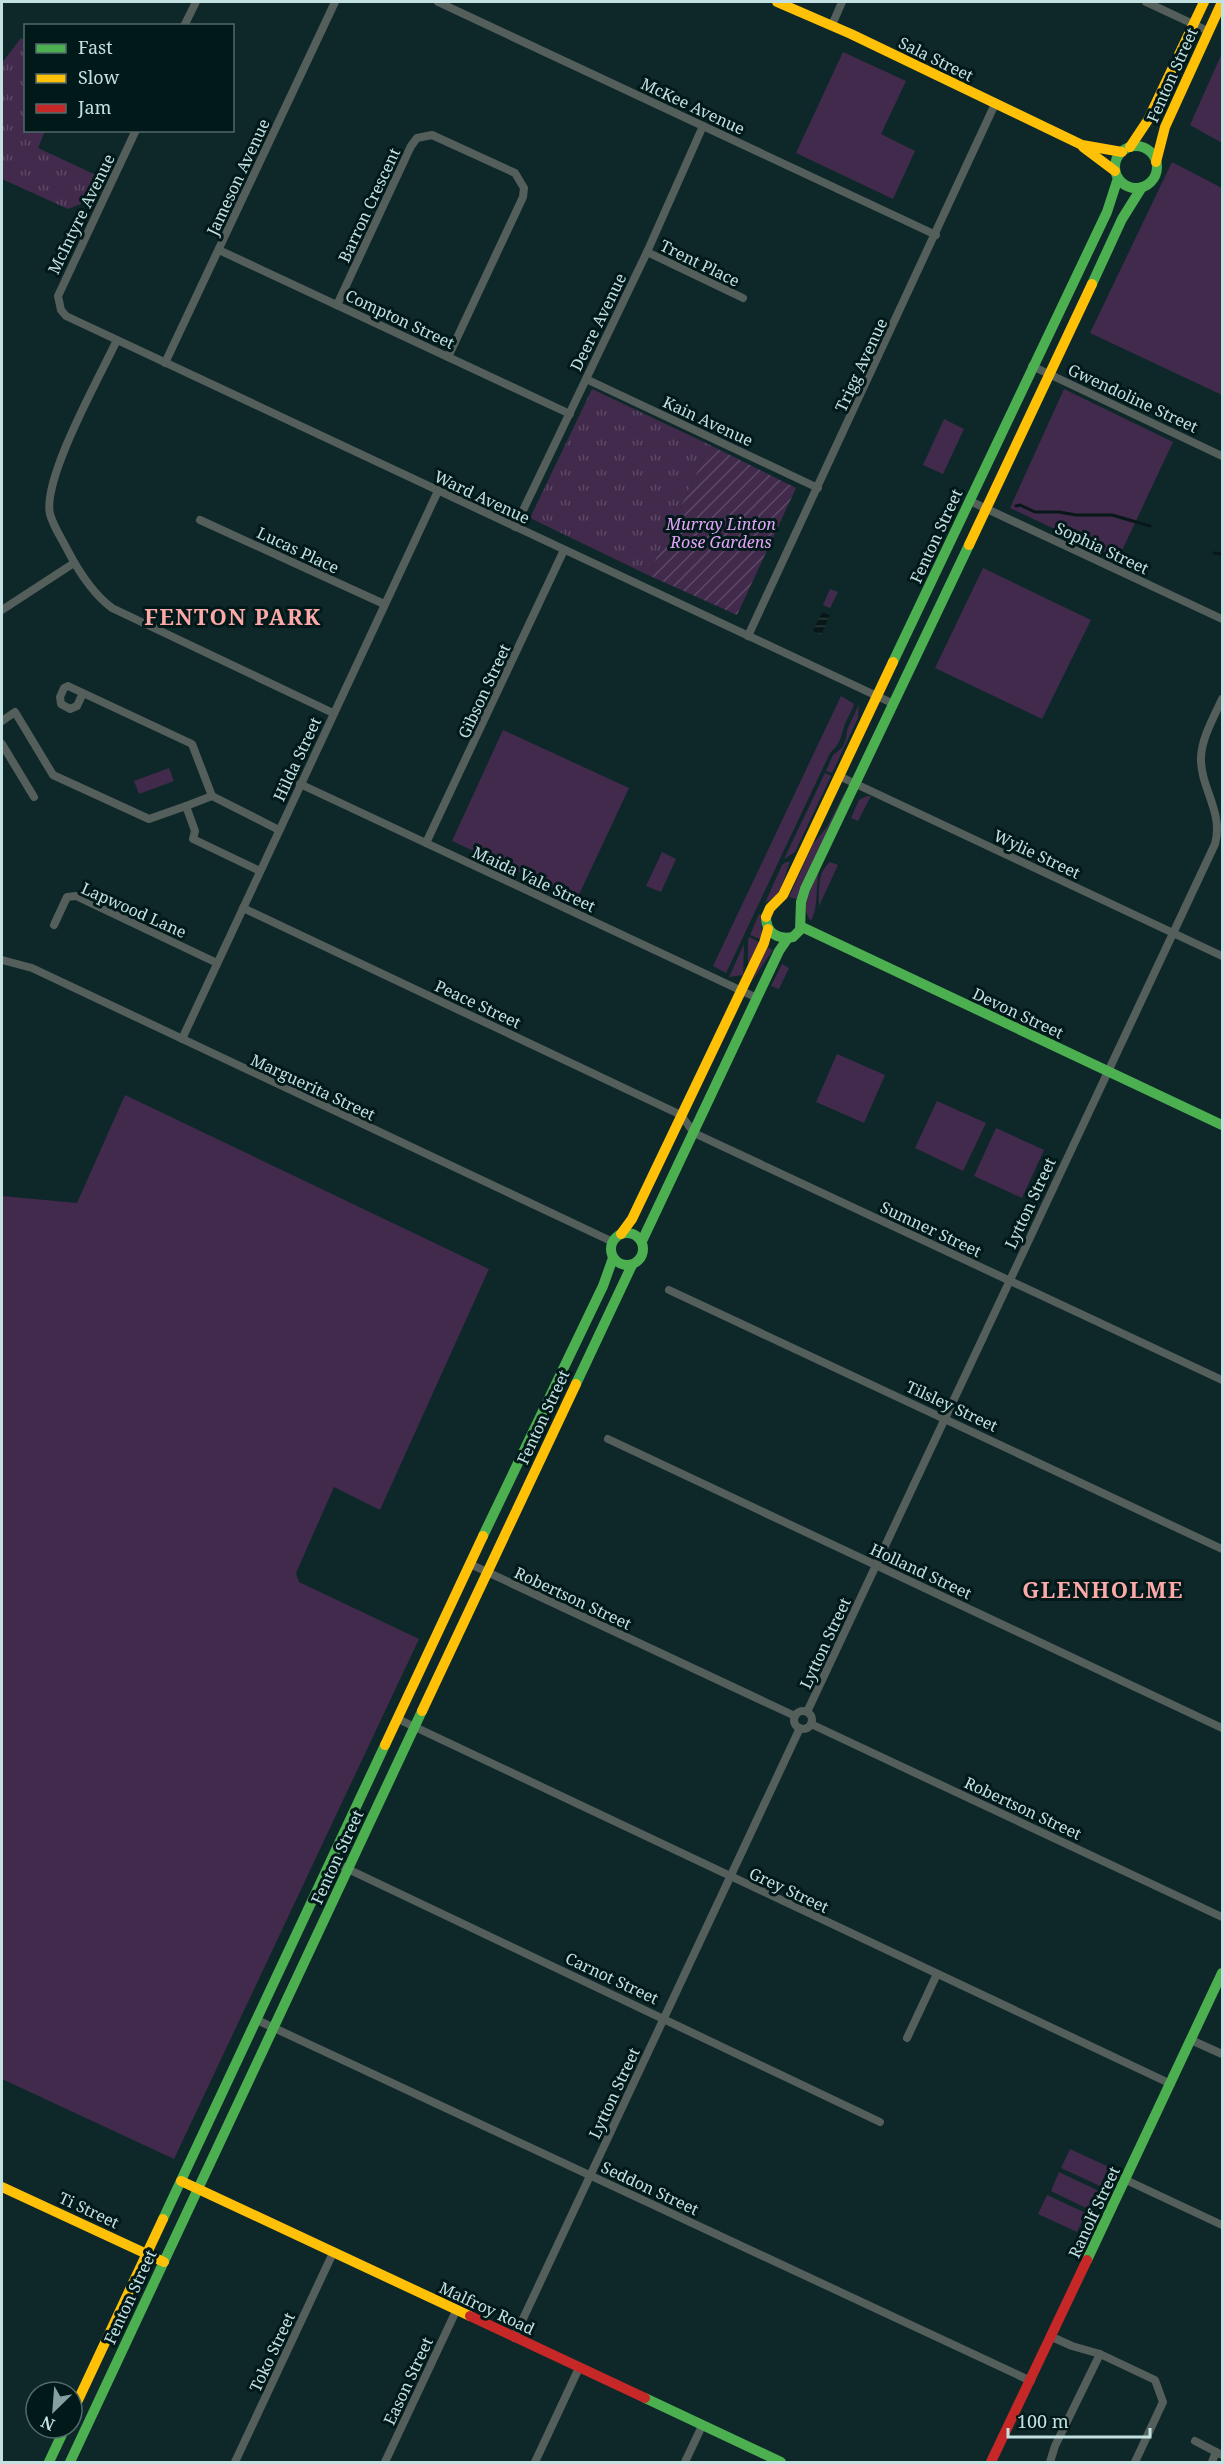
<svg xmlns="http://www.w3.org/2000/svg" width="1224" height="2464" font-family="'Noto Serif',serif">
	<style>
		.grass { fill: #412a4c }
		.park { fill: url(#park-tufts) }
		.garden { fill: url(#garden-furrows) }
		.water { fill: url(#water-rules) }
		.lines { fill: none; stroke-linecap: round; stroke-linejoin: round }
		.stream { stroke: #081818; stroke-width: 3 }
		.street { stroke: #545e5a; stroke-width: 8 }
		.fast { stroke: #4caf50; stroke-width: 10 }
		.slow { stroke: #ffc107; stroke-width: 10 }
		.jam { stroke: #c62828; stroke-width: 10 }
		.labels { text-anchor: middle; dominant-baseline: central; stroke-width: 6; stroke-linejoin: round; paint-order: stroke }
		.street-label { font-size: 16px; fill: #c4e1e2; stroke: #02191a }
		.park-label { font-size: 16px; font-style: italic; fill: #e6a4f9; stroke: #02191a }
		.district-label { font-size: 22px; font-weight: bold; letter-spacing: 1.5px; fill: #fda9a9; stroke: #02191a }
	</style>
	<defs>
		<pattern id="park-tufts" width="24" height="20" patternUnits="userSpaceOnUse" patternTransform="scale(1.5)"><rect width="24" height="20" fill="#412a4c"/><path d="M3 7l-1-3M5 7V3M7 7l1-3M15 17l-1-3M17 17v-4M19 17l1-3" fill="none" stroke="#5b4966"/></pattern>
		<pattern id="garden-furrows" width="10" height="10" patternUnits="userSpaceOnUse" patternTransform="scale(1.5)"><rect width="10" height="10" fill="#412a4c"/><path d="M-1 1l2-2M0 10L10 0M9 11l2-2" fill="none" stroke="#5b4966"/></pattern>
		<pattern id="water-rules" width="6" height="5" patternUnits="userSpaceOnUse" patternTransform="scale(1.5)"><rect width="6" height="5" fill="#081818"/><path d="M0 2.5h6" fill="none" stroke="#2a3939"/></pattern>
	</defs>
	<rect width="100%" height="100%" fill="#0e2829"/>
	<!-- grass -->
	<g class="grass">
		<polygon points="843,52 906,81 881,134 915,151 893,199 796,153"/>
		<polygon points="1222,53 1222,143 1190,125"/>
		<polygon points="1172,162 1222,188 1222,395 1090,333"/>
		<polygon points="1064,389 1173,442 1118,559 1010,508"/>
		<polygon points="944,419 964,429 943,474 923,465"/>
		<polygon points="983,568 1091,620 1042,719 935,668"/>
		<path d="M 841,696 L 854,704 C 852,712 846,719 844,727 C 840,740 840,744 830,753 L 726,973 L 713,966 Z"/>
		<polygon points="859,704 858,718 832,773 826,771 833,755 842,748 846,739 847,730"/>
		<polygon points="503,730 629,788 577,899 452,841"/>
		<polygon points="169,768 174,781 139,794 134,781"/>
		<polygon points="825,773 831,776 795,852 784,859"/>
		<polygon points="844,794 845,796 797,899 789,897 813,844 827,827"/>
		<polygon points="867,796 871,796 858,821 851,818 859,800"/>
		<polygon points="662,852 676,859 661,892 646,886"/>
		<path d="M 786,862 L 790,862 C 782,880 785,893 765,903 L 782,865 Z"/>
		<path d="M 830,862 L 838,865 L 819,906 C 819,890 817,873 830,862 Z"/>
		<path d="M 819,871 C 815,888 819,906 811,921 C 798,904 811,888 819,871 Z"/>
		<polygon points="759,914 761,915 762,940 750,935"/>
		<polygon points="749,937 761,943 748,970 748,941"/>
		<polygon points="744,944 743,975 729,977"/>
		<polygon points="766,947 773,950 747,988"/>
		<polygon points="782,964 789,968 779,989 771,986"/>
		<polygon points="837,1054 885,1075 864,1123 816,1102"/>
		<polygon points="125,1095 489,1269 380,1510 334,1487 296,1573 299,1582 419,1639 174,2159 2,2079 2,1196 77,1203"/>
		<polygon points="937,1101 986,1123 963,1171 915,1148"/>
		<polygon points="996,1128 1044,1150 1022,1198 974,1176"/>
		<polygon points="1070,2149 1109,2167 1100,2186 1061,2168"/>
		<polygon points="1059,2172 1099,2191 1090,2210 1051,2191"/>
		<polygon points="1047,2195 1086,2213 1077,2232 1038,2214"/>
	</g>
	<!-- park -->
	<g class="park">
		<polygon points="21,38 26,41 26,130 45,131 38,148 96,175 83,203 68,209 2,179 2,63"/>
		<polygon points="592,389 710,445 648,575 530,518"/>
		<polygon points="830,589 838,592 830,608 823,605"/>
	</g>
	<!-- garden -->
	<polygon class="garden" points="710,445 796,488 737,615 648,575"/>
	<!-- water -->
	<polygon class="water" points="822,612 830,615 821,635 813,631"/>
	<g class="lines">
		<!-- stream -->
		<g class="stream">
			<polyline points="1016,506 1020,505 1035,512 1059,512 1076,515 1112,515 1150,526"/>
			<polyline points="1214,553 1222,554"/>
		</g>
		<!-- street -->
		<g class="street">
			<polyline points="438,2 936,235"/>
			<polyline points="1146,2 1208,31"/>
			<polyline points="832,25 842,2"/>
			<polyline points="184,26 196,2"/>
			<polyline points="136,130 58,296 61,310 66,316 894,704"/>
			<polyline points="219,250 570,414"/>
			<polyline points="647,252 743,298"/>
			<polyline points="337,305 411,146 417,138 432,135 515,173 524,188 523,197 448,357"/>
			<path d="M 117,340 C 100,376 42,479 50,514 C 53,526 62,539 68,551 C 79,572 93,594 112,608 L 333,713"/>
			<polyline points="165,363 335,2"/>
			<polyline points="1032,366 1222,456"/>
			<polyline points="586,379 818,488"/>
			<polyline points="970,501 1222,619"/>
			<polyline points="200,520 384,604"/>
			<polyline points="515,527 647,252 703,126"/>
			<polyline points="2,610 74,563"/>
			<polyline points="748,636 995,104"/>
			<polyline points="83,693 68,686 64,688 60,697 61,704 70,709 77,706 83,693 192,744 212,796 279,830"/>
			<polyline points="2,721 15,712 53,775 149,819 186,806 195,831 193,839 260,871"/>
			<polyline points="2,744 34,797"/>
			<polyline points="839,776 1222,956"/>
			<polyline points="300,784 757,998"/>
			<polyline points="186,806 212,796"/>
			<polyline points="426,843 564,550"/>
			<polyline points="243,908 681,1115 694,1133 1222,1380"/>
			<polyline points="54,925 67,897 76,896 217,963"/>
			<polyline points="2,960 32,968 613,1242"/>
			<polyline points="182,1039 438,491"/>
			<polyline points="669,1290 1222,1549"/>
			<polyline points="608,1439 1222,1728"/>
			<polyline points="470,1564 795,1716"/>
			<circle cx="803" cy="1720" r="9"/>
			<path d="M 807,1712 L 1215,844 C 1224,812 1200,788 1201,757 C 1202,737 1214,717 1222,699"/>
			<polyline points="398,1719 1171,2084"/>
			<polyline points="811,1724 1222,1917"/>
			<polyline points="331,1861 880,2122"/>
			<polyline points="257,2020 1031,2381"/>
			<polyline points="907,2038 937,1974"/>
			<polyline points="1191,2040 1222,2054"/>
			<polyline points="1126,2180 1222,2225"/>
			<polyline points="1052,2337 1072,2346 1100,2354 1155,2380 1163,2402 1135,2462"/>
			<polyline points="514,2338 800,1728"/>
			<polyline points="1195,2441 1222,2455"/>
			<polyline points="235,2462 333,2253"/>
			<polyline points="385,2462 456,2311"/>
			<polyline points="535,2462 579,2368"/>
			<polyline points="685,2462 702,2426"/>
			<polyline points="1050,2462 1055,2446 1100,2354"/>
			<polyline points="1212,2462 1216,2452"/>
		</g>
		<!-- fast -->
		<g class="fast">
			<circle cx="1136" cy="167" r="21"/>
			<polyline points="1092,284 1122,219 1142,187"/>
			<polyline points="893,662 1107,212 1118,178"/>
			<path d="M 766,917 C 766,933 778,940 793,937 L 800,930 L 801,902 L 805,889 L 969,545"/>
			<polyline points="802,927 1222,1125"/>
			<circle cx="627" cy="1249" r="16"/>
			<polyline points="642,1241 779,951 788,938"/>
			<polyline points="576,1384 632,1265"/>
			<polyline points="483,1536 603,1286 613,1258"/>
			<polyline points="163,2219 385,1745"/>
			<polyline points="1087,2260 1222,1973"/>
			<polyline points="645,2398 781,2462"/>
			<polyline points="49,2462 65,2428"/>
			<polyline points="70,2462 422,1711"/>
		</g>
		<!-- slow -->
		<g class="slow">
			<polyline points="777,2 851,34 1082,145 1122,152"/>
			<polyline points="1083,147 1115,171"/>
			<polyline points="1130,147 1148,120 1204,2"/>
			<polyline points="1156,162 1165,127 1222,2"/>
			<polyline points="969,545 1092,284"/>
			<polyline points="766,917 770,908 783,895 893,662"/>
			<polyline points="621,1234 632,1219 764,943 768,929"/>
			<polyline points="422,1711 576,1384"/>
			<polyline points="385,1745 483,1536"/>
			<polyline points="181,2181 470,2316"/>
			<polyline points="2,2187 164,2262"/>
			<polyline points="72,2413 163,2219"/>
		</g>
		<!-- jam -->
		<g class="jam">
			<polyline points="470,2316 645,2398"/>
			<polyline points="991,2462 1087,2260"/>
		</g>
	</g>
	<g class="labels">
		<!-- street labels -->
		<g class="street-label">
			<text transform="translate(936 59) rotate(26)">Sala Street</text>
			<text transform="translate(1172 75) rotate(-66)">Fenton Street</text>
			<text transform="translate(693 106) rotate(25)">McKee Avenue</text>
			<text transform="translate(238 177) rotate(-65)">Jameson Avenue</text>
			<text transform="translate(369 205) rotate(-65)">Barron Crescent</text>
			<text transform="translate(81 214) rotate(-64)">McIntyre Avenue</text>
			<text transform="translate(700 263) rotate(26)">Trent Place</text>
			<text transform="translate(400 319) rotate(25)">Compton Street</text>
			<text transform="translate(598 322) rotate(-64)">Deere Avenue</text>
			<text transform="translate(861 365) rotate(-65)">Trigg Avenue</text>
			<text transform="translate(1133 398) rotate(25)">Gwendoline Street</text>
			<text transform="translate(708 421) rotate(25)">Kain Avenue</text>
			<text transform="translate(482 497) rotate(25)">Ward Avenue</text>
			<text transform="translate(936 536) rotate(-65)">Fenton Street</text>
			<text transform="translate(1102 548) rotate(25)">Sophia Street</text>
			<text transform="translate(298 550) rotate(25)">Lucas Place</text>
			<text transform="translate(484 691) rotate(-65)">Gibson Street</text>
			<text transform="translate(297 759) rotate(-65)">Hilda Street</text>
			<text transform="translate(1037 854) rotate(25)">Wylie Street</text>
			<text transform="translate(534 879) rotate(25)">Maida Vale Street</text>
			<text transform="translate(134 910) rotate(24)">Lapwood Lane</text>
			<text transform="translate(478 1004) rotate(25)">Peace Street</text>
			<text transform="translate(1018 1013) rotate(25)">Devon Street</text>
			<text transform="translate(313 1087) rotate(25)">Marguerita Street</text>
			<text transform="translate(1030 1203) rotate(-65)">Lytton Street</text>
			<text transform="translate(931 1229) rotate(25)">Sumner Street</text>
			<text transform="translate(952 1406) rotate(25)">Tilsley Street</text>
			<text transform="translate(543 1417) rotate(-65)">Fenton Street</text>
			<text transform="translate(921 1571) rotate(25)">Holland Street</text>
			<text transform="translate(573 1598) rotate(25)">Robertson Street</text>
			<text transform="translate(825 1643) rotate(-65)">Lytton Street</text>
			<text transform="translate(1023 1808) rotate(25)">Robertson Street</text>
			<text transform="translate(337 1857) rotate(-65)">Fenton Street</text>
			<text transform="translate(789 1890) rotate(25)">Grey Street</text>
			<text transform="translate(612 1978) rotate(25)">Carnot Street</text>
			<text transform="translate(614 2093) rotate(-65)">Lytton Street</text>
			<text transform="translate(650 2188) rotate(25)">Seddon Street</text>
			<text transform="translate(89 2210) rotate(25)">Ti Street</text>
			<text transform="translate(1094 2212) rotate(-65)">Ranolf Street</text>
			<text transform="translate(130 2297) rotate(-65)">Fenton Street</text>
			<text transform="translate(487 2308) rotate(25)">Malfroy Road</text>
			<text transform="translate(272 2352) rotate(-65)">Toko Street</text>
			<text transform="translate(408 2381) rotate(-65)">Eason Street</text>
		</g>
		<!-- park labels -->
		<g class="park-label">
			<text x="721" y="524">Murray Linton<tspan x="721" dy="18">Rose Gardens</tspan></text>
		</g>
		<!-- district labels -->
		<g class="district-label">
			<text x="233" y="616">FENTON PARK</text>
			<text x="1103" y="1589">GLENHOLME</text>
		</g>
	</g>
	<!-- border -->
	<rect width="1224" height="2464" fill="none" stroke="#c4e1e2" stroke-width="6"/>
	<!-- legend -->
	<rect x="24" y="24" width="210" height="108" fill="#02191a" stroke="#50696a" stroke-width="1.5"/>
	<rect x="36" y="44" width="30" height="9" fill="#4caf50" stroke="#50696a" stroke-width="1.5"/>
	<text x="78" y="54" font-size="18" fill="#c4e1e2">Fast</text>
	<rect x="36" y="74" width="30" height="9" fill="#ffc107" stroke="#50696a" stroke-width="1.5"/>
	<text x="78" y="84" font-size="18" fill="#c4e1e2">Slow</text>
	<rect x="36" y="104" width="30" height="9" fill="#c62828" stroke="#50696a" stroke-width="1.5"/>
	<text x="78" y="114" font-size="18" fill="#c4e1e2">Jam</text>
	<!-- north arrow -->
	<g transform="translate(54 2410) rotate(205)"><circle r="28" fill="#02191a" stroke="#50696a" stroke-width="1.5"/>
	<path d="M0-4.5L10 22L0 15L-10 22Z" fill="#84a0a1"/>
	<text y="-9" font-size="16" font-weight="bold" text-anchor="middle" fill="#c4e1e2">N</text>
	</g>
	<!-- scale -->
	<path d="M1008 2428v9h142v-9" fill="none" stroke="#c4e1e2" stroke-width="3"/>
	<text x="1017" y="2428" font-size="18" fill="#c4e1e2" stroke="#02191a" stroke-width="4.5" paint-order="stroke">100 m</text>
</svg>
